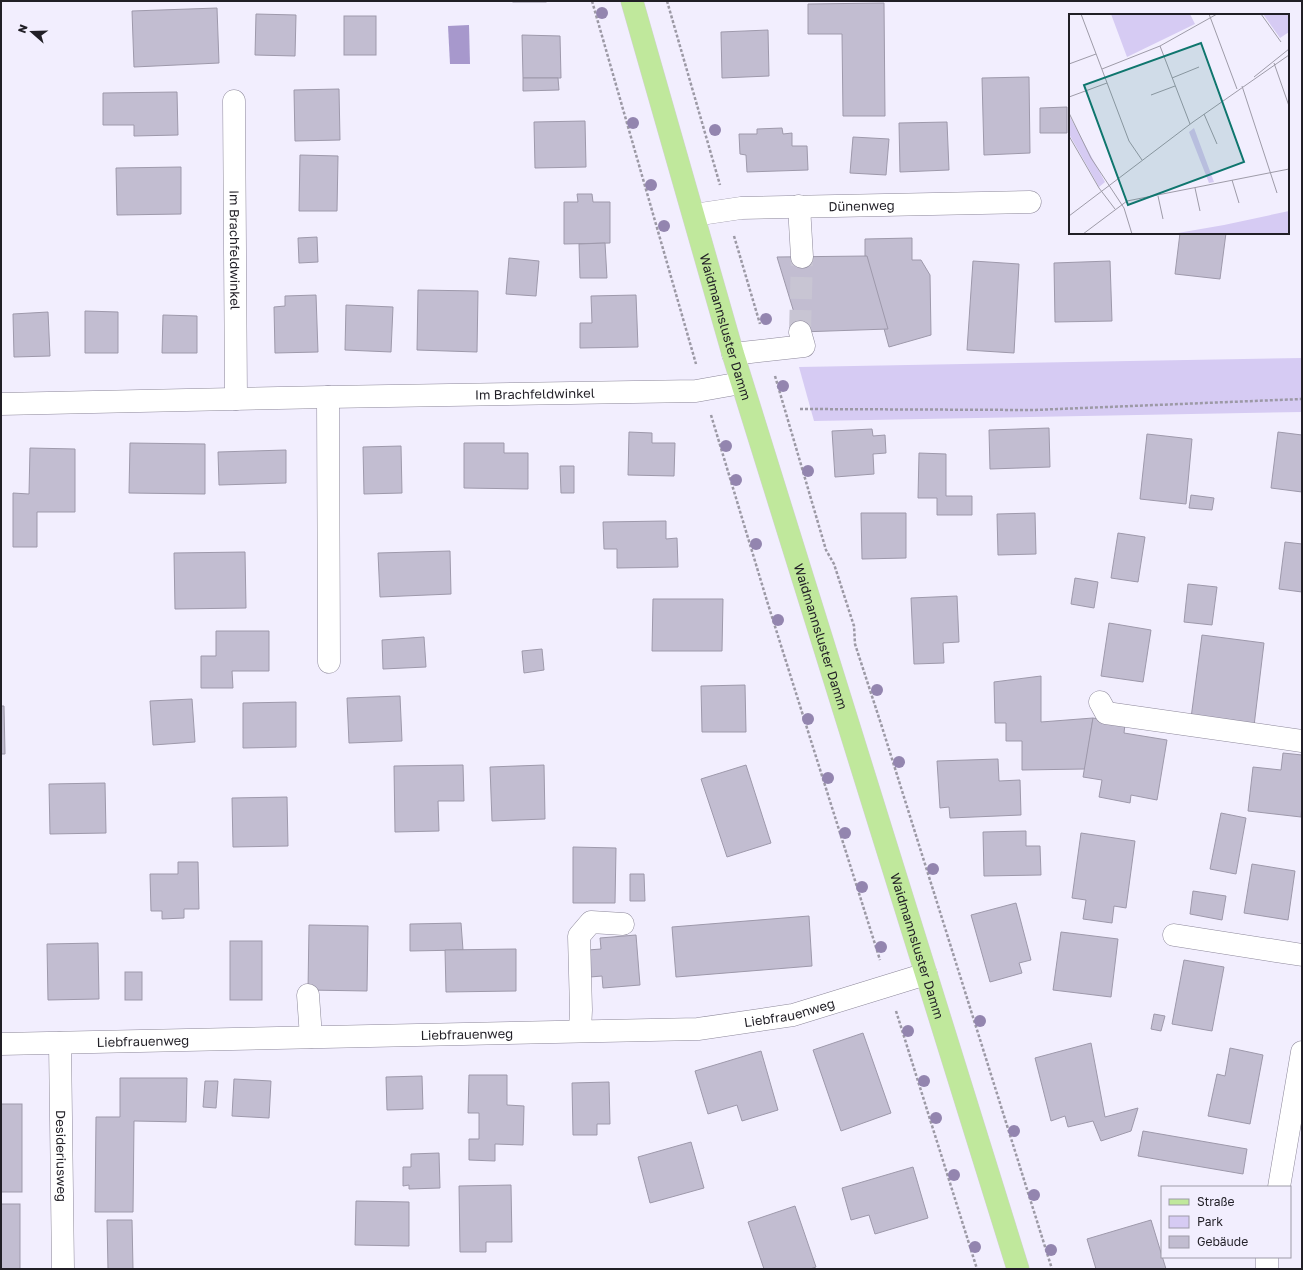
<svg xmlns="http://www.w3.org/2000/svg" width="1303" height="1270" font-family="'Golos Text',sans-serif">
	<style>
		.green { fill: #d6cbf3 }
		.water { fill: #a798cc }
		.building { fill: #c2bdd1; stroke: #9e99ab }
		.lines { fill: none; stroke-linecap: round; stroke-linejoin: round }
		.minor-tunnel { stroke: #c8c5d3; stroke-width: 22; stroke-dasharray: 22 11; stroke-linecap: butt }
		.minor-casing { stroke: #8d889a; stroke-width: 23 }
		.major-casing { stroke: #d3d2d4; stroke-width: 23 }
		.path { stroke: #9c99a5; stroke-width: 2.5; stroke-dasharray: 3 2; stroke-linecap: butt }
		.minor { stroke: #fff; stroke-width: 22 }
		.major { stroke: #c0e89c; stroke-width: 22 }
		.tree { fill: #9385af }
		.labels { text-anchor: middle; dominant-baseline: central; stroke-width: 3.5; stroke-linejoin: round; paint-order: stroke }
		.street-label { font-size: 13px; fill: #211f26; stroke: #f2eefe }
		.inset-road { fill: none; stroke: #9e9ba8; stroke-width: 1 }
		.view { fill: #0f766e; fill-opacity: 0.15; stroke: #0f766e; stroke-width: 2 }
		.inset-edge { fill: none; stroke: #211f26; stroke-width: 2 }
	</style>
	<rect width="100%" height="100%" fill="#f2eefe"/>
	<!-- green -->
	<polygon class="green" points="1302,358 1302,412 814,421 799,367"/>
	<!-- water -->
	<polygon class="water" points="469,25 470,64 450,64 448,26"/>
	<!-- building -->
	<g class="building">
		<rect x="513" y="1" width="33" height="1"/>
		<polygon points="884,3 885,116 843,116 842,34 808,34 808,4"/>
		<polygon points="217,8 219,63 134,67 132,11"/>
		<polygon points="256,14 296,15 295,56 255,55"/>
		<rect x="344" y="16" width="32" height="39"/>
		<polygon points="768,30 769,76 722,78 721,32"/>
		<polygon points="522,35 560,36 561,78 523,78"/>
		<polygon points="1029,77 1030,153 984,155 982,78"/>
		<polygon points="523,78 558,78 559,90 523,91"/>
		<polygon points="339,89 340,140 295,141 294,90"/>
		<polygon points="177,92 178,135 134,136 134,125 103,125 103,93"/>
		<polygon points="1067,107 1067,133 1040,133 1040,108"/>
		<polygon points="585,121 586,167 535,168 534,122"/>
		<polygon points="947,122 949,170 900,172 899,123"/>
		<polygon points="782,128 783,134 792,133 792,146 807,146 808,170 747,172 746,155 740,154 739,134 757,134 757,129"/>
		<polygon points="853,137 889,139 886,175 850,173"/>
		<polygon points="300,155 338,156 337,211 299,211"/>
		<polygon points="181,167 181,214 117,215 116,168"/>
		<polygon points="577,194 592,194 593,202 610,202 610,243 564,244 564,202 578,202"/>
		<polygon points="1180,233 1226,233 1220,279 1175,274"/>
		<polygon points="317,237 318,262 299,263 298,238"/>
		<polygon points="912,238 912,260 921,260 930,275 931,335 889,347 883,325 878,324 861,265 865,262 865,239"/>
		<polygon points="605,243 607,278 580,278 579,244"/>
		<polygon points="867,256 888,329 800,332 777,257"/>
		<polygon points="509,258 539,261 536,296 506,294"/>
		<polygon points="973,261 1019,264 1014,353 967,350"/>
		<polygon points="1110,261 1112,321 1055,322 1054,263"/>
		<polygon points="418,290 478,291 477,352 417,350"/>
		<polygon points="316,295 318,352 275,353 274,307 285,306 285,296"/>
		<polygon points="636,295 638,347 580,348 580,323 592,323 591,296"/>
		<polygon points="346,305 393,307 391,352 345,350"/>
		<polygon points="85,311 118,312 118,353 85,353"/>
		<polygon points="48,312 50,356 14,357 13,314"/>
		<polygon points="163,315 197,316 197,353 162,353"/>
		<polygon points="1049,428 1050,467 990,469 989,430"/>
		<polygon points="872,429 873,436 885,435 886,453 873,454 874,474 835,477 832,431"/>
		<polygon points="629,432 652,433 652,443 675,443 674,476 628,475"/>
		<polygon points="1278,432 1302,435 1302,492 1271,488"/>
		<polygon points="1147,434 1192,439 1186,504 1140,499"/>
		<polygon points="130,443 205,444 205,494 129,493"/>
		<polygon points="464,443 504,443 504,453 528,453 528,489 464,488"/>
		<polygon points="401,446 402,493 364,494 363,447"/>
		<polygon points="30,448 75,449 75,512 37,512 37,547 13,547 13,493 29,494"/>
		<polygon points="286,450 286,483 219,485 218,452"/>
		<polygon points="919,453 946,454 946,496 972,496 972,515 937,515 937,498 918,498"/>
		<polygon points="560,466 574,466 574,493 561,493"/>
		<polygon points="1191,495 1214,498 1212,510 1189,508"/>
		<polygon points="861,513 906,513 906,558 862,559"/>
		<polygon points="1035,513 1036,554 998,555 997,514"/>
		<polygon points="666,521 666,539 677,538 678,567 617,568 617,549 604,549 603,522"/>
		<polygon points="1118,533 1145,537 1138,582 1111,578"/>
		<polygon points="1285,542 1302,544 1302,592 1279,589"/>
		<polygon points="450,551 451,594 380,597 378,553"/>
		<polygon points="245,552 246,608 175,609 174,553"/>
		<polygon points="1075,578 1098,582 1094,608 1071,604"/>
		<polygon points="1188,584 1217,587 1212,625 1184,622"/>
		<polygon points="957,596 959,642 943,643 944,663 914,664 911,598"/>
		<polygon points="653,599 723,599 722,651 652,651"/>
		<polygon points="1109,623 1151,630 1143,682 1101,676"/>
		<polygon points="216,631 269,631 269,671 232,671 233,688 201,688 201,656 216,656"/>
		<polygon points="1202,635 1264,643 1254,726 1191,718"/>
		<polygon points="424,637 426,667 383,669 382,640"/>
		<polygon points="542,649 544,670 524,673 522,651"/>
		<polygon points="1041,676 1041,722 1093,718 1085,769 1022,770 1022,741 1006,741 1006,723 995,723 994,682"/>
		<polygon points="745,685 746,732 702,732 701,686"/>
		<polygon points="400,696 402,741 349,743 347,698"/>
		<polygon points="192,699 195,742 153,745 150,701"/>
		<polygon points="296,702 296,747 243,748 243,703"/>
		<polygon points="1,706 4,706 5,754 1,754"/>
		<polygon points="1093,718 1125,724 1124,733 1167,740 1157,800 1131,795 1130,803 1099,797 1102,780 1083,777"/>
		<polygon points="1283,753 1302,755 1302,805 1301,817 1248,811 1253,767 1281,770"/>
		<polygon points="998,759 999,781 1020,780 1021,815 950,818 949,807 940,808 937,761"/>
		<polygon points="463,765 464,801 438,801 439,831 395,832 394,766"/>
		<polygon points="544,765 545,819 492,821 490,767"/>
		<polygon points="746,765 771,843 727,857 701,779"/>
		<polygon points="105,783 106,833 50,834 49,784"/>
		<polygon points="287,797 288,846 233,847 232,798"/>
		<polygon points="1221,813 1246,818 1236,874 1210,869"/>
		<polygon points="1026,831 1026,846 1040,846 1041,875 984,876 983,832"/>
		<polygon points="1081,833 1135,841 1126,908 1114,906 1112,923 1083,919 1086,900 1072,898"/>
		<polygon points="573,847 616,848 615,903 573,903"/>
		<polygon points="178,862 198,862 199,909 184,909 184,918 162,919 162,911 151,911 150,874 178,874"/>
		<polygon points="1252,864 1295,871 1288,920 1244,913"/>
		<polygon points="630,874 644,874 645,901 630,901"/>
		<polygon points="1193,891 1226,896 1222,920 1190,914"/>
		<polygon points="1016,903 1031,960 1019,963 1022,973 990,982 971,915"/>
		<polygon points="809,916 812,966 676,977 672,927"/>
		<polygon points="461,923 463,950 410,951 410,924"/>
		<polygon points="309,925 368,926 367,991 308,990"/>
		<polygon points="1061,932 1118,939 1111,997 1053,990"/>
		<polygon points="636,935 640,985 603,988 602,976 590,977 588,950 601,949 600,938"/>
		<rect x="230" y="941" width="32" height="59"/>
		<polygon points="98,943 99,999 48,1000 47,944"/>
		<polygon points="516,949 516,991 446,992 445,950"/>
		<polygon points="1184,960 1224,967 1212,1031 1172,1024"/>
		<rect x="125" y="972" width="17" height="28"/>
		<polygon points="1154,1014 1165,1016 1161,1031 1151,1029"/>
		<polygon points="863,1033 891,1113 841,1131 813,1050"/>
		<polygon points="1091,1043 1105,1117 1138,1108 1131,1131 1101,1141 1093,1121 1068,1127 1065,1116 1051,1121 1035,1058"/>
		<polygon points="1230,1048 1263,1055 1250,1124 1208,1116 1217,1074 1225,1076"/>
		<polygon points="761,1051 778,1110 742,1121 737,1105 708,1114 695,1071"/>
		<polygon points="469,1075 507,1075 507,1105 524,1106 523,1145 495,1144 495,1161 469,1160 469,1139 479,1139 479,1113 468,1113"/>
		<polygon points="422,1076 423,1109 387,1110 386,1077"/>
		<polygon points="120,1078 187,1078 186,1122 134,1121 133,1212 95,1212 96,1117 120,1117"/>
		<polygon points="234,1079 271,1081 269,1118 232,1116"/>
		<polygon points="205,1081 218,1081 216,1108 203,1107"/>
		<polygon points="609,1082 610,1124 597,1124 597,1135 573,1135 572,1083"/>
		<rect x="1" y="1104" width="21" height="88"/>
		<polygon points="1143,1131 1247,1149 1243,1174 1138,1156"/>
		<polygon points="691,1142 704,1188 650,1203 638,1157"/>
		<polygon points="439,1153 440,1188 409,1189 409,1185 403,1186 403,1167 411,1167 411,1154"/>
		<polygon points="913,1167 928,1218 875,1234 869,1215 851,1220 842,1188"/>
		<polygon points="511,1185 512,1242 486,1242 486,1252 460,1252 459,1186"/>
		<polygon points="356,1201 409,1202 409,1246 355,1245"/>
		<rect x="1" y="1204" width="19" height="65"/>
		<polygon points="795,1206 816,1267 810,1269 764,1269 748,1222"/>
		<polygon points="107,1220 132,1220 133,1269 108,1269"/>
		<polygon points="1151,1220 1166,1269 1096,1269 1087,1239"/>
	</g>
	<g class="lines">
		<!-- minor-tunnel -->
		<polyline class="minor-tunnel" points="800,332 802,257"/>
		<defs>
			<g id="minor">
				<path id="s1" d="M 234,101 L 236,399"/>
				<polyline points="799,206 802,257"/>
				<path id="s2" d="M 694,215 L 741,208 L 1030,202"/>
				<polyline points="733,354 804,346 800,332"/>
				<polyline points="328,397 329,662"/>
				<path id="s3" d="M 1,404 L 328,397 L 696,391 L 741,383"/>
				<polyline points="1100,702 1106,713 1302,741"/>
				<polyline points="1174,935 1302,955"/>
				<polyline points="308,995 311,1037"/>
				<polyline points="580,1031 581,1010 579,936 591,922 623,924"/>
				<path id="s4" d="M 60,1043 L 63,1269"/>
				<path id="s5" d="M 1,1044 L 698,1029 L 793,1015 L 926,974"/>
				<polyline points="1279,1187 1302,1052"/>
				<polyline points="1267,1257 1267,1269"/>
			</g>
			<g id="major">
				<path id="s6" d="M 632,1 L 733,354 L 1018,1269"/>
			</g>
		</defs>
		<!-- minor casing -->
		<use href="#minor" class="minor-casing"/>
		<!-- major casing -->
		<use href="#major" class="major-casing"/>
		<!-- path -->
		<g class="path">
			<polyline points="592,1 696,364"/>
			<polyline points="667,1 720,185"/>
			<polyline points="734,236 760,324"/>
			<polyline points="775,376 826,550 834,564 854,626 855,644 882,727 1052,1269"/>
			<polyline points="800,409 1034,410 1302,399"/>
			<polyline points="711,415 767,601 880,960"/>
			<polyline points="896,1011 977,1269"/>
		</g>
		<!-- minor -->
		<use href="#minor" class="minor"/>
		<!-- major -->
		<use href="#major" class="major"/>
	</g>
	<!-- trees -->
	<g class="tree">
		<circle cx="602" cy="13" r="6"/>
		<circle cx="633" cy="123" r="6"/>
		<circle cx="715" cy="130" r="6"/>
		<circle cx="651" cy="185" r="6"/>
		<circle cx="664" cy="226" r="6"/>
		<circle cx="766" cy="319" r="6"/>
		<circle cx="783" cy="386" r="6"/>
		<circle cx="726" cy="446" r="6"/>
		<circle cx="808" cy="471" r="6"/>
		<circle cx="736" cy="480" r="6"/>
		<circle cx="756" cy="544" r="6"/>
		<circle cx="778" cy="620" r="6"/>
		<circle cx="877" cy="690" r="6"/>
		<circle cx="808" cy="719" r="6"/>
		<circle cx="899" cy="762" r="6"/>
		<circle cx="828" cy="778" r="6"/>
		<circle cx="845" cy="833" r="6"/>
		<circle cx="933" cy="869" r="6"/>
		<circle cx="862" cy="887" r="6"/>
		<circle cx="881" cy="947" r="6"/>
		<circle cx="980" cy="1021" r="6"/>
		<circle cx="908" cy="1031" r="6"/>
		<circle cx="924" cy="1081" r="6"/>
		<circle cx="936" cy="1118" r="6"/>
		<circle cx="1014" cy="1131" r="6"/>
		<circle cx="954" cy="1175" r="6"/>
		<circle cx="1034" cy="1195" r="6"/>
		<circle cx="975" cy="1247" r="6"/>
		<circle cx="1051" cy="1250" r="6"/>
	</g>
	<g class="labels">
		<!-- street labels -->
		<g class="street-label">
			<text stroke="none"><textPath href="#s2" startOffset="168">Dünenweg</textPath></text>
			<text stroke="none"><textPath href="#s1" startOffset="149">Im Brachfeldwinkel</textPath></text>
			<text stroke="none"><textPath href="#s6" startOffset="339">Waidmannsluster Damm</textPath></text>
			<text stroke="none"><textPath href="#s3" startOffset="534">Im Brachfeldwinkel</textPath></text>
			<text stroke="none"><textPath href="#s6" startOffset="663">Waidmannsluster Damm</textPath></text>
			<text stroke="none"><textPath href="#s6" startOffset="987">Waidmannsluster Damm</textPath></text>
			<text stroke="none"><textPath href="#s5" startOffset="790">Liebfrauenweg</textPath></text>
			<text stroke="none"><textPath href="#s5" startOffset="466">Liebfrauenweg</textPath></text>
			<text stroke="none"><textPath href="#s5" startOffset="142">Liebfrauenweg</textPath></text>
			<text stroke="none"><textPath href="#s4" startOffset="113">Desideriusweg</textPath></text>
		</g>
	</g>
	<!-- overview -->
	<g transform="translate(1069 14)">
		<rect width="220" height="220" fill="#f2eefe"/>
		<path d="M 42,0 L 121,0 L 126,10 L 58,43 ZM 194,0 L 220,0 L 220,18 L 211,24 ZM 0,101 L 36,168 L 30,173 L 0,120 ZM 125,114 L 145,168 L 140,169 L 120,118 ZM 220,197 L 220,220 L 103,220 L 155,211 Z" fill="#d6cbf3"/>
		<path class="inset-road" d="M 12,0 L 60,127 L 73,146M 140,0 L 168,75M 192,0 L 212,28M 91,32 L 121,110M 205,49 L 220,92M 0,50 L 27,40M 33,55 L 91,32 L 148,0M 185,63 L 220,35M 103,64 L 130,53M 173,72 L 208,179M 82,81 L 106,72M 0,83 L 38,69M 0,99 L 22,144 L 55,194 L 63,220M 135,100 L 148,130M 0,122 L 30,174 L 46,195M 163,166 L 170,189M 126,174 L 131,197M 89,182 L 94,205M 0,202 L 124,108 L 220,41M 14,220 L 58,187 L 220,155"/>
		<path class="view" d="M 132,29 L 175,148 L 59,191 L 15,71 Z"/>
		<rect width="220" height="220" class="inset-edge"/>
	</g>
	<!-- border -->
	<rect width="1303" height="1270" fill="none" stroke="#211f26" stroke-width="4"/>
	<!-- legend -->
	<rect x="1161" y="1186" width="130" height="72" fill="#f2eefe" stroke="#9e9ba8"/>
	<rect x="1169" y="1199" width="20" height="6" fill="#c0e89c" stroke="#9e9ba8"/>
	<text x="1197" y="1206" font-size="12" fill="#211f26">Straße</text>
	<rect x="1169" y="1216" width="20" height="12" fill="#d6cbf3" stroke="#9e9ba8"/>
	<text x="1197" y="1226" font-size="12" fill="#211f26">Park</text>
	<rect x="1169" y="1236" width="20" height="12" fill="#c2bdd1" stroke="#9e9ba8"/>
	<text x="1197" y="1246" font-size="12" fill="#211f26">Gebäude</text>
	<!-- north arrow -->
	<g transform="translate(32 32) rotate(290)" stroke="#f2eefe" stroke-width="3" paint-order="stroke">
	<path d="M0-3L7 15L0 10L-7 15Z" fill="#211f26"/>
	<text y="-6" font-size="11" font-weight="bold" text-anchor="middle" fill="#211f26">N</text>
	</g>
</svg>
